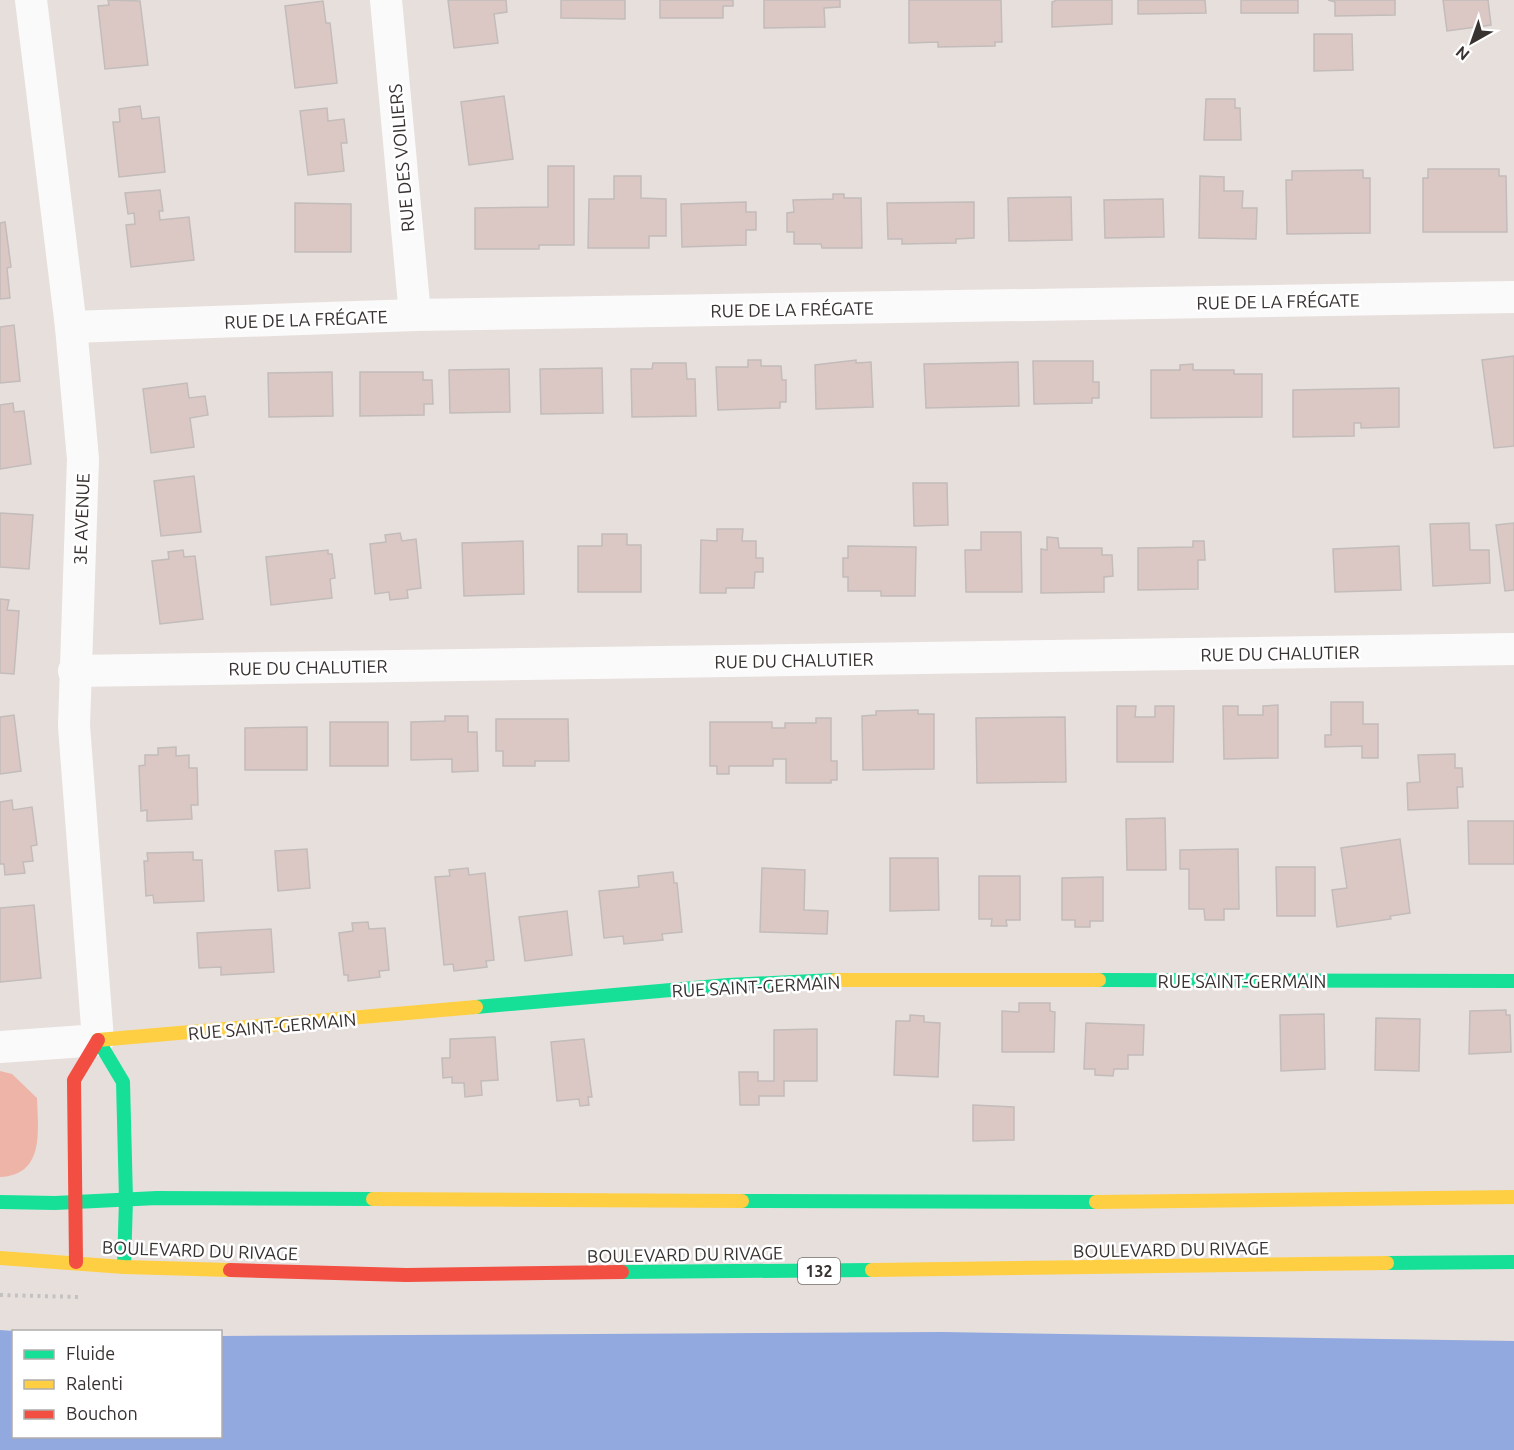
<svg xmlns="http://www.w3.org/2000/svg" width="1514" height="1450" font-family="Ubuntu,sans-serif">
	<style>
		.green { fill: #eeb4a7 }
		.water { fill: #91a9de }
		.building { fill: #dbc8c4; stroke: #c2bcba; stroke-width: 1.5 }
		.lines { fill: none; stroke-linecap: round; stroke-linejoin: round }
		.path { stroke: #c4c2c1; stroke-width: 4; stroke-dasharray: 3 4.5; stroke-linecap: butt }
		.street { stroke: #fbfafa; stroke-width: 32 }
		.fast { stroke: #16e098; stroke-width: 14 }
		.slow { stroke: #ffcf43; stroke-width: 14 }
		.jam { stroke: #f24e42; stroke-width: 14 }
		.labels { text-anchor: middle; dominant-baseline: central; stroke-width: 5; stroke-linejoin: round; paint-order: stroke }
		.shield { fill: #fff; stroke: #74706e; stroke-width: 1.5 }
		.shield-label { font-size: 16px; font-weight: bold; fill: #383230 }
		.street-label { font-size: 18px; fill: #383230; stroke: #fff }
	</style>
	<rect width="100%" height="100%" fill="#e7dfdc"/>
	<!-- green -->
	<path class="green" d="M 0,1071 L 12,1074 L 37,1098 C 38,1131 45,1175 0,1177 Z"/>
	<!-- water -->
	<polygon class="water" points="0,1330 14,1331 14,1436 220,1436 221,1336 942,1332 1514,1341 1514,1450 0,1450"/>
	<!-- building -->
	<g class="building">
		<polygon points="108,0 140,1 148,65 105,69 98,6 109,5"/>
		<polygon points="448,0 506,0 507,12 494,14 498,43 454,48"/>
		<polygon points="561,0 625,0 625,19 561,18"/>
		<polygon points="660,0 733,0 733,6 723,6 723,18 660,18"/>
		<polygon points="764,0 840,0 840,7 824,8 825,27 764,28"/>
		<polygon points="909,0 1001,0 1002,42 995,42 995,46 938,47 938,42 909,43"/>
		<polygon points="1057,0 1112,0 1112,24 1052,27 1052,2"/>
		<polygon points="1138,0 1205,0 1206,13 1138,14"/>
		<rect x="1241" y="0" width="57" height="13"/>
		<polygon points="1328,0 1395,0 1395,15 1335,16 1335,2"/>
		<polygon points="1443,0 1488,0 1491,25 1447,31"/>
		<polygon points="323,1 326,23 330,23 337,83 295,88 285,6"/>
		<polygon points="1314,34 1352,34 1353,70 1314,71"/>
		<polygon points="504,96 513,159 469,165 461,102"/>
		<polygon points="1206,99 1235,99 1235,108 1240,108 1241,140 1204,140"/>
		<polygon points="140,106 142,119 159,117 165,172 119,177 113,122 120,122 119,109"/>
		<polygon points="327,108 328,121 344,119 347,143 341,143 344,171 308,175 300,111"/>
		<polygon points="548,166 574,166 574,245 539,245 539,249 475,249 475,208 548,207"/>
		<polygon points="1428,169 1499,169 1499,176 1506,176 1507,232 1423,232 1423,178 1428,178"/>
		<polygon points="1363,170 1363,178 1370,178 1370,233 1287,234 1286,180 1292,180 1292,171"/>
		<polygon points="614,176 641,176 641,198 666,199 666,236 649,236 649,248 588,248 589,199 614,199"/>
		<polygon points="1200,176 1224,177 1224,191 1243,191 1242,208 1257,208 1256,239 1199,238"/>
		<polygon points="160,190 163,211 159,211 160,220 189,217 194,260 131,267 126,225 135,224 134,213 128,214 125,193"/>
		<polygon points="833,194 844,194 844,198 861,198 862,248 822,248 821,244 794,244 794,232 787,232 787,213 794,212 793,200 833,199"/>
		<polygon points="1071,197 1072,240 1009,241 1008,198"/>
		<polygon points="1163,199 1164,237 1105,238 1104,200"/>
		<polygon points="746,202 746,212 756,212 756,230 746,230 746,245 682,247 681,204"/>
		<polygon points="974,202 974,238 956,239 956,243 902,244 902,239 888,239 887,203"/>
		<polygon points="295,203 351,204 351,252 295,252"/>
		<polygon points="5,222 11,267 7,268 10,298 0,299 0,223"/>
		<polygon points="14,325 20,381 0,383 0,327"/>
		<polygon points="1514,356 1514,446 1494,448 1482,360"/>
		<polygon points="748,360 761,360 761,366 781,366 782,380 786,380 786,402 780,402 780,408 718,410 716,367 748,367"/>
		<polygon points="856,360 856,363 871,362 873,407 816,409 815,365"/>
		<polygon points="1033,361 1093,361 1093,382 1099,382 1099,398 1092,398 1092,403 1034,404"/>
		<polygon points="1018,362 1019,406 926,408 924,364"/>
		<polygon points="653,363 686,363 687,379 695,379 696,416 632,417 631,369 652,369"/>
		<polygon points="1193,364 1193,370 1234,370 1234,374 1262,374 1262,417 1151,418 1151,370 1180,370 1180,365"/>
		<polygon points="602,368 603,413 541,414 540,369"/>
		<polygon points="509,369 510,412 450,413 449,370"/>
		<polygon points="332,372 333,416 269,417 268,373"/>
		<polygon points="360,372 423,372 423,380 432,380 433,404 424,404 424,415 360,416"/>
		<polygon points="187,383 189,398 205,396 208,415 190,418 194,447 151,453 143,389"/>
		<polygon points="1399,388 1399,427 1361,428 1361,423 1354,423 1354,436 1293,437 1293,390"/>
		<polygon points="13,403 14,412 24,411 31,464 0,469 0,405"/>
		<polygon points="194,476 201,532 161,536 154,481"/>
		<polygon points="913,483 947,483 948,525 914,526"/>
		<polygon points="0,513 33,515 29,569 0,567"/>
		<polygon points="1469,523 1470,550 1489,550 1490,583 1433,586 1430,524"/>
		<polygon points="1514,523 1514,590 1505,591 1496,525"/>
		<polygon points="717,529 743,529 742,541 756,541 756,558 763,558 763,572 755,572 754,588 726,588 726,593 700,593 701,540 717,541"/>
		<polygon points="981,532 1021,532 1022,592 966,592 965,550 981,550"/>
		<polygon points="400,533 402,541 416,539 421,588 407,590 408,598 390,600 389,592 375,594 370,544 386,542 385,535"/>
		<polygon points="602,534 627,534 627,545 641,545 641,592 578,592 578,546 602,546"/>
		<polygon points="1047,537 1058,538 1059,548 1102,548 1102,555 1112,555 1113,576 1104,577 1104,592 1041,593 1041,549 1047,550"/>
		<polygon points="523,541 524,594 464,596 462,543"/>
		<polygon points="1193,541 1204,541 1205,560 1198,560 1198,589 1138,590 1138,548 1193,547"/>
		<polygon points="848,546 916,547 915,596 881,596 881,591 848,591 848,577 843,577 843,558 848,558"/>
		<polygon points="1399,546 1401,590 1335,592 1333,549"/>
		<polygon points="183,550 184,557 195,556 203,619 160,624 152,561 169,559 168,552"/>
		<polygon points="328,550 328,554 332,554 335,578 330,579 332,598 271,605 266,557"/>
		<polygon points="0,599 9,600 7,610 19,611 14,674 0,673"/>
		<polygon points="1331,702 1363,702 1363,724 1378,724 1378,758 1362,758 1362,746 1325,747 1325,735 1331,735"/>
		<polygon points="1278,705 1278,758 1224,759 1223,706 1238,706 1238,715 1263,715 1263,706"/>
		<polygon points="1117,706 1136,706 1135,717 1155,717 1155,706 1174,706 1173,762 1117,762"/>
		<polygon points="918,710 918,714 934,714 934,769 863,770 862,716 876,715 876,711"/>
		<polygon points="14,715 21,771 0,774 0,717"/>
		<polygon points="445,716 468,716 468,732 477,732 478,771 452,772 452,759 411,760 411,722 445,721"/>
		<polygon points="1065,717 1066,782 977,783 976,718"/>
		<polygon points="816,718 831,718 831,761 837,761 837,780 831,780 831,783 786,783 786,759 773,759 773,766 729,766 729,774 717,774 717,766 710,766 710,722 772,722 772,728 785,728 785,723 816,723"/>
		<polygon points="496,719 568,719 569,761 535,761 535,766 503,766 503,751 496,751"/>
		<rect x="330" y="722" width="58" height="44"/>
		<polygon points="307,727 307,770 245,770 245,728"/>
		<polygon points="176,747 176,756 189,755 189,768 197,768 198,805 191,805 192,819 147,821 147,810 141,811 139,766 145,765 145,755 158,755 158,748"/>
		<polygon points="1455,754 1455,768 1462,768 1463,787 1457,787 1458,808 1408,810 1407,783 1420,782 1418,755"/>
		<polygon points="12,800 13,810 32,807 37,845 31,846 33,861 23,862 25,873 5,875 4,864 0,864 0,802"/>
		<polygon points="1165,818 1166,870 1127,870 1126,819"/>
		<polygon points="1468,821 1514,821 1514,864 1469,864"/>
		<polygon points="1400,839 1410,913 1390,916 1391,919 1337,927 1332,890 1347,888 1341,848"/>
		<polygon points="307,849 310,888 278,891 275,851"/>
		<polygon points="1238,849 1239,909 1224,909 1224,920 1205,920 1204,909 1189,909 1189,869 1180,869 1180,850"/>
		<polygon points="193,852 193,860 202,860 204,901 154,903 153,895 146,896 144,861 148,861 147,853"/>
		<polygon points="890,858 938,858 939,910 890,911"/>
		<polygon points="1276,867 1315,867 1315,916 1277,916"/>
		<polygon points="468,868 469,875 485,873 494,960 486,961 487,967 454,971 453,964 444,965 435,877 450,876 449,870"/>
		<polygon points="762,868 805,870 804,910 828,911 827,934 760,932"/>
		<polygon points="673,872 674,883 677,883 682,932 662,934 663,940 624,944 623,936 604,938 599,891 639,887 638,876"/>
		<polygon points="979,876 1020,876 1020,920 1006,920 1007,926 991,926 992,919 979,919"/>
		<polygon points="1103,877 1103,921 1090,921 1090,927 1075,927 1075,920 1062,920 1062,878"/>
		<polygon points="34,905 41,978 0,982 0,908"/>
		<polygon points="567,911 572,955 525,961 519,917"/>
		<polygon points="368,922 369,929 385,928 389,970 379,971 380,977 348,981 348,975 344,975 339,933 353,931 352,923"/>
		<polygon points="271,929 274,972 221,975 221,967 199,968 197,933"/>
		<polygon points="1019,1003 1050,1003 1050,1011 1055,1012 1054,1052 1002,1052 1002,1011 1019,1012"/>
		<polygon points="1506,1010 1506,1015 1510,1015 1511,1052 1469,1054 1470,1011"/>
		<polygon points="1324,1014 1325,1069 1281,1071 1280,1015"/>
		<polygon points="910,1015 924,1016 924,1022 940,1023 938,1077 894,1075 896,1021 910,1021"/>
		<polygon points="1376,1018 1420,1019 1419,1071 1375,1070"/>
		<polygon points="1086,1023 1144,1025 1143,1055 1128,1055 1128,1069 1114,1069 1113,1076 1095,1075 1095,1069 1084,1069"/>
		<polygon points="817,1029 817,1081 784,1081 784,1096 759,1096 759,1105 740,1105 739,1072 758,1072 758,1081 774,1081 774,1030"/>
		<polygon points="495,1037 498,1080 481,1081 482,1095 465,1097 464,1083 452,1083 452,1077 443,1078 442,1058 450,1058 450,1039"/>
		<polygon points="584,1039 592,1097 588,1097 589,1105 580,1106 579,1099 557,1101 551,1042"/>
		<polygon points="973,1105 1014,1107 1014,1140 973,1141"/>
	</g>
	<g class="lines">
		<!-- path -->
		<polyline class="path" points="0,1295 79,1297"/>
		<!-- street -->
		<g class="street">
			<polyline points="386,0 415,315"/>
			<polyline points="71,327 415,315 1514,297"/>
			<polyline points="74,671 1514,649"/>
			<polyline points="0,1047 98,1040 74,726 83,459 71,327 31,0"/>
		</g>
		<!-- fast -->
		<g class="fast">
			<polyline points="1099,980 1514,981"/>
			<polyline points="476,1007 728,985 835,980"/>
			<polyline points="98,1040 123,1082 126,1199 124,1267"/>
			<polyline points="742,1201 1096,1202"/>
			<polyline points="0,1202 55,1203 157,1198 373,1199"/>
			<polyline points="1387,1263 1514,1262"/>
			<polyline points="622,1272 872,1270"/>
		</g>
		<!-- slow -->
		<g class="slow">
			<polyline points="835,980 1099,980"/>
			<polyline points="98,1040 476,1007"/>
			<polyline points="373,1199 742,1201"/>
			<polyline points="1096,1202 1514,1197"/>
			<polyline points="0,1258 124,1267 230,1270"/>
			<polyline points="872,1270 1387,1263"/>
		</g>
		<!-- jam -->
		<g class="jam">
			<polyline points="76,1262 74,1080 98,1040"/>
			<polyline points="230,1270 406,1275 622,1272"/>
		</g>
	</g>
	<g class="labels">
		<!-- shield labels -->
		<rect class="shield" x="798" y="1258" width="42" height="26" rx="4.5"/>
		<g class="shield-label">
			<text x="819" y="1271">132</text>
		</g>
		<!-- street labels -->
		<g class="street-label">
			<text transform="translate(401 158) rotate(-95)">RUE DES VOILIERS</text>
			<text transform="translate(1278 301) rotate(-1)">RUE DE LA FRÉGATE</text>
			<text transform="translate(792 309) rotate(-1)">RUE DE LA FRÉGATE</text>
			<text transform="translate(306 319) rotate(-2)">RUE DE LA FRÉGATE</text>
			<text transform="translate(81 519) rotate(-88)">3E AVENUE</text>
			<text transform="translate(1280 653) rotate(-1)">RUE DU CHALUTIER</text>
			<text transform="translate(794 660) rotate(-1)">RUE DU CHALUTIER</text>
			<text transform="translate(308 667) rotate(-1)">RUE DU CHALUTIER</text>
			<text x="1242" y="981">RUE SAINT-GERMAIN</text>
			<text transform="translate(756 986) rotate(-3)">RUE SAINT-GERMAIN</text>
			<text transform="translate(272 1026) rotate(-5)">RUE SAINT-GERMAIN</text>
			<text transform="translate(1171 1249) rotate(-1)">BOULEVARD DU RIVAGE</text>
			<text transform="translate(200 1250) rotate(2)">BOULEVARD DU RIVAGE</text>
			<text transform="translate(685 1254) rotate(-1)">BOULEVARD DU RIVAGE</text>
		</g>
	</g>
	<!-- legend -->
	<rect x="12" y="1330" width="210" height="108" fill="#ffffff" stroke="#afadac" stroke-width="1.5"/>
	<rect x="24" y="1350" width="30" height="9" fill="#16e098" stroke="#afadac" stroke-width="1.5"/>
	<text x="66" y="1360" font-size="18" fill="#383230">Fluide</text>
	<rect x="24" y="1380" width="30" height="9" fill="#ffcf43" stroke="#afadac" stroke-width="1.5"/>
	<text x="66" y="1390" font-size="18" fill="#383230">Ralenti</text>
	<rect x="24" y="1410" width="30" height="9" fill="#f24e42" stroke="#afadac" stroke-width="1.5"/>
	<text x="66" y="1420" font-size="18" fill="#383230">Bouchon</text>
	<!-- north arrow -->
	<g transform="translate(1472 42) rotate(220)" stroke="#ffffff" stroke-width="4.5" paint-order="stroke">
	<path d="M0-4.5L10 22L0 15L-10 22Z" fill="#383230"/>
	<text y="-9" font-size="16" font-weight="bold" text-anchor="middle" fill="#383230">N</text>
	</g>
</svg>
